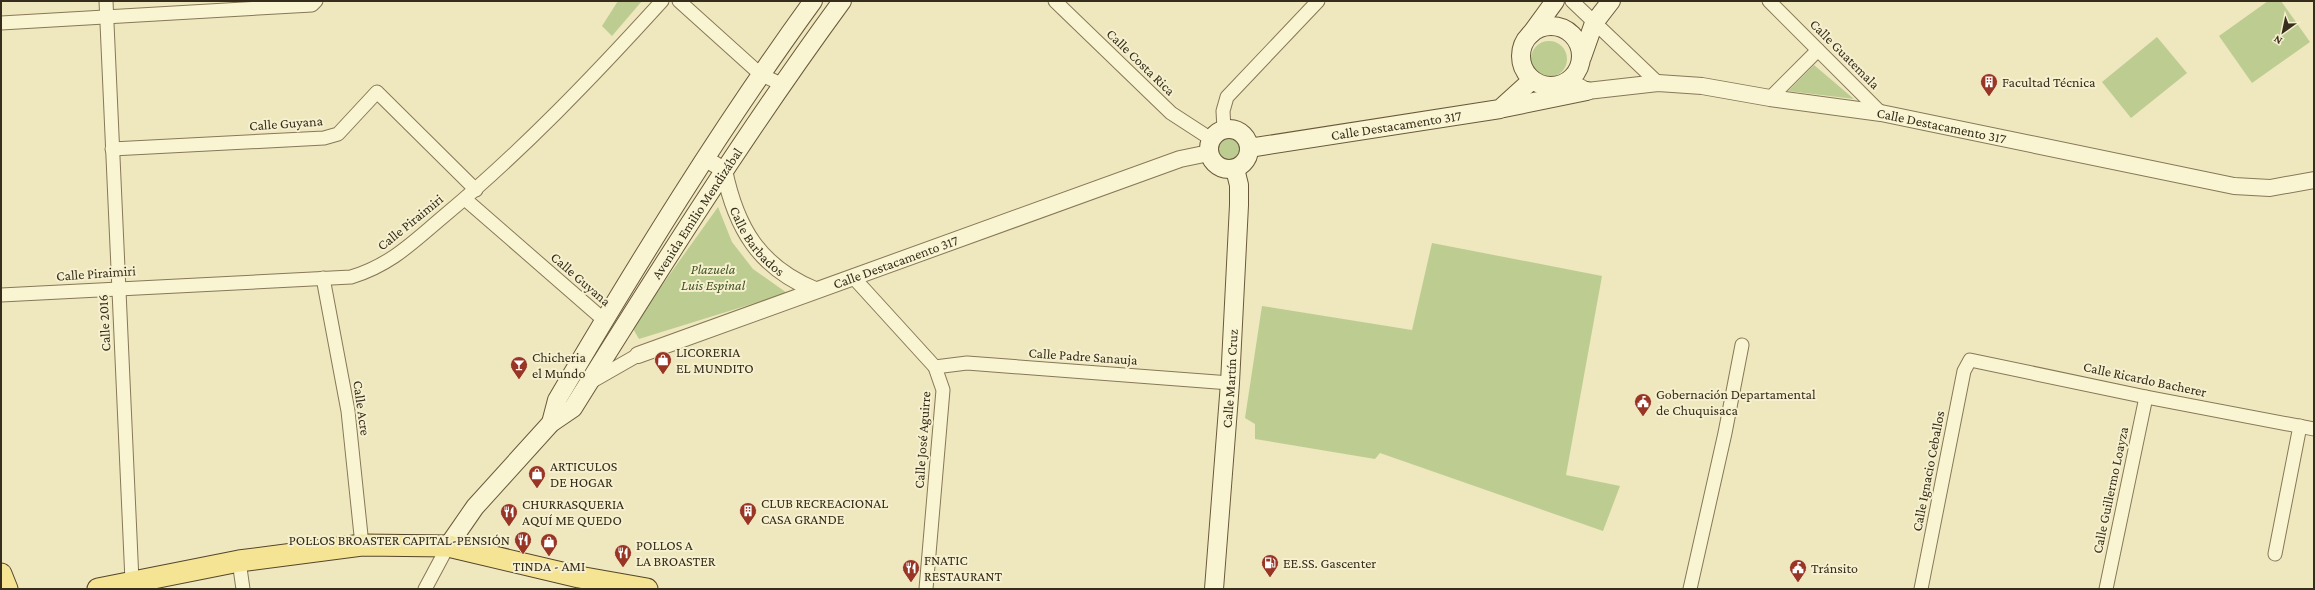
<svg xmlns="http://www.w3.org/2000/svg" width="2315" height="590" font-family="'Crimson Pro',serif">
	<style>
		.green { fill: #bdcd92 }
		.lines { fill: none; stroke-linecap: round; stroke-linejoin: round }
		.minor-casing { stroke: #877857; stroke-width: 15 }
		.tertiary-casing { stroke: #877857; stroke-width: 18 }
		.secondary-casing { stroke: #69593a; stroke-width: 20 }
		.primary-casing { stroke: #55452b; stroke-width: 23 }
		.minor { stroke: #f9f4d2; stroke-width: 13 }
		.tertiary { stroke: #f9f4d2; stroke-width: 16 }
		.secondary { stroke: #f9f4d2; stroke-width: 18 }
		.primary { stroke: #f4e494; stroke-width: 21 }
		.labels { text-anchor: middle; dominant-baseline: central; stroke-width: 4; stroke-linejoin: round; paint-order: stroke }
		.street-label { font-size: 14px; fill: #362d1c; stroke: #f6f0ce }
		.poi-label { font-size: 14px; fill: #362d1c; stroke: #f6f0ce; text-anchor: start }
		.park-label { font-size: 14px; font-style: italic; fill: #3f5322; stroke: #f6f0ce }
	</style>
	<rect width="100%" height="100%" fill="#efe7be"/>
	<!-- green -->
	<g class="green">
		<polygon points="618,1 642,1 612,36 602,26"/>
		<polygon points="2268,1 2281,1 2310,42 2252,83 2219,36"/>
		<polygon points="2157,37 2187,73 2131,118 2102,82"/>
		<circle cx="1549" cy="59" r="18"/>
		<polygon points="1814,65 1854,99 1788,91"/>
		<circle cx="1230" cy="151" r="13"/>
		<polygon points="718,207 732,242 753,269 787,293 639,339 632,327"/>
		<polygon points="1432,243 1602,276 1566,475 1620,486 1603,531 1380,453 1375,459 1255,439 1255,424 1245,418 1262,306 1412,330"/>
	</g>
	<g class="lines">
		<defs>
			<g id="minor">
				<polyline points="106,1 132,581"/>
				<polyline points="679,1 760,74 781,84"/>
				<polyline points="1055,1 1171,113 1211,139"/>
				<polyline points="1572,1 1658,83"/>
				<polyline points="1769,1 1881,113"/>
				<polyline points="1,23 312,5 316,1"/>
				<polyline points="1770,98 1818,50"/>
				<polyline points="1224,129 1223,111 1227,97 1318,1"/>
				<polyline points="112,149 324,138 338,134 377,92 476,190"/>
				<polyline points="465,199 604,320"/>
				<polyline points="853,277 935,367 943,390 926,589"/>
				<polyline points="323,278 348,411 362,545"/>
				<path d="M 1,295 L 351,277 C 391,265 413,242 444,216 C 522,151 593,77 662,1"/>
				<polyline points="935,367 967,363 1230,383"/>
				<polyline points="589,383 638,355"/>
				<polyline points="2275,554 2300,426"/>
				<polyline points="239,561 243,589"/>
				<polyline points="425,589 448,546"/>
				<polyline points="1690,589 1725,433 1742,345"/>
				<polyline points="1921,589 1964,371 1970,360 2146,397 2314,429"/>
				<polyline points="2106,589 2146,397"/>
			</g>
			<g id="tertiary">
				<path id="s1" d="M 1569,81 L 1587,91 L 1658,83 L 1702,86 L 1770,98 L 1881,113 L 2234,186 L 2270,188 L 2314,180"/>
				<path id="s2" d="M 706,159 L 724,170 C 736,228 759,267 815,290"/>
				<path id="s3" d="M 638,355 L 1180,159 L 1209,153"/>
			</g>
			<g id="secondary">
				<circle cx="1551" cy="56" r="30"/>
				<polyline points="1531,34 1555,1"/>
				<polyline points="1582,57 1594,23 1611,1"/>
				<polyline points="1504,108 1587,91"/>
				<circle cx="1229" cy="149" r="20"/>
				<path id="s4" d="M 1249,148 L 1500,109 L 1532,80"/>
				<path d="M 551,423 L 557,400 C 637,264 720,129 813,1"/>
				<path id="s5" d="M 448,546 L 475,507 L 551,423 L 573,408 C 659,270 746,132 842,1"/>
				<path id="s6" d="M 1214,589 L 1230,383 L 1239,205 L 1239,185 L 1235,169"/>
			</g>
			<g id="primary">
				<polyline points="1,574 7,589"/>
				<polyline points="98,589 239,561 362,545 448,546 579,577 647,589"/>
			</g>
		</defs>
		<!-- minor casing -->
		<use href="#minor" class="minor-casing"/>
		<!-- tertiary casing -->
		<use href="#tertiary" class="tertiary-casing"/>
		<!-- secondary casing -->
		<use href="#secondary" class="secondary-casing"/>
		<!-- primary casing -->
		<use href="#primary" class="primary-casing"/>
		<!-- minor -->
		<use href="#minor" class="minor"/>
		<!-- tertiary -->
		<use href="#tertiary" class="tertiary"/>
		<!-- secondary -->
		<use href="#secondary" class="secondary"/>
		<!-- primary -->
		<use href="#primary" class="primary"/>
	</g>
	<!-- icons -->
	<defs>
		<symbol id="building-pin" viewBox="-11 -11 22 30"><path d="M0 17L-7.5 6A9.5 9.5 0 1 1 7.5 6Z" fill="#983525" stroke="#f6f0ce"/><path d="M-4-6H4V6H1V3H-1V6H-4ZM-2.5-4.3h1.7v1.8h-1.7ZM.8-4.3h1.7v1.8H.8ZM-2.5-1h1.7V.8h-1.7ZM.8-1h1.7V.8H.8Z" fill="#fff"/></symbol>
		<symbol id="shop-pin" viewBox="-11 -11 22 30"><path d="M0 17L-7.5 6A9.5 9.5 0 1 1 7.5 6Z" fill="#983525" stroke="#f6f0ce"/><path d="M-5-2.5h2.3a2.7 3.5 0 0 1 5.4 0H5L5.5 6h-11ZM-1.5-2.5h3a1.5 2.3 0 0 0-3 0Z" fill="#fff"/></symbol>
		<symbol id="bar-pin" viewBox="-11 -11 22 30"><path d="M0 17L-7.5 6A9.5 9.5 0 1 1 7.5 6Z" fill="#983525" stroke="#f6f0ce"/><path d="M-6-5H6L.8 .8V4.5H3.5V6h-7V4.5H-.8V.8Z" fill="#fff"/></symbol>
		<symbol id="civic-pin" viewBox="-11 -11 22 30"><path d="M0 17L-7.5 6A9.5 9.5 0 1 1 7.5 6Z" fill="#983525" stroke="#f6f0ce"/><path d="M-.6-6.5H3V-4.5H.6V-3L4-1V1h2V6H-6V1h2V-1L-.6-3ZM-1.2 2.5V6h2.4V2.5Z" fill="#fff"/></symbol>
		<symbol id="restaurant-pin" viewBox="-11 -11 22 30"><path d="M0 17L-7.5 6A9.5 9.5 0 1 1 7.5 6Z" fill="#983525" stroke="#f6f0ce"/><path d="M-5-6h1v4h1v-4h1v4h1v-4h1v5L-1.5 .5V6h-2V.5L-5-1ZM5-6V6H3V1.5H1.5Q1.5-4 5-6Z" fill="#fff"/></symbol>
		<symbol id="fuel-pin" viewBox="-11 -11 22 30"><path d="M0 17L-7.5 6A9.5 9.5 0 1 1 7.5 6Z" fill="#983525" stroke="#f6f0ce"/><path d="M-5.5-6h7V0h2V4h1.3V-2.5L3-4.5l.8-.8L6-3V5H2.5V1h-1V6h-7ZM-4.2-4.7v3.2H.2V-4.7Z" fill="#fff"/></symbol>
	</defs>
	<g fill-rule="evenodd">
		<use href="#building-pin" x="1979" y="72" width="20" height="27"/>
		<use href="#shop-pin" x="653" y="350" width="20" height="27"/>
		<use href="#bar-pin" x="509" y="355" width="20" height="27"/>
		<use href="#civic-pin" x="1633" y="392" width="20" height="27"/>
		<use href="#shop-pin" x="527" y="464" width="20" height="27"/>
		<use href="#building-pin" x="738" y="501" width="20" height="27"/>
		<use href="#restaurant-pin" x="499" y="502" width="20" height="27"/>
		<use href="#restaurant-pin" x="513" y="530" width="20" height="27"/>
		<use href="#shop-pin" x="539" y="532" width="20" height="27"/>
		<use href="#restaurant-pin" x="613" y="543" width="20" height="27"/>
		<use href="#fuel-pin" x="1260" y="553" width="20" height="27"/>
		<use href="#restaurant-pin" x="901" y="558" width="20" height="27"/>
		<use href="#civic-pin" x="1788" y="558" width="20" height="27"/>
	</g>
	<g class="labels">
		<!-- street labels -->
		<g class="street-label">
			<text transform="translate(1845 54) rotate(45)">Calle Guatemala</text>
			<text transform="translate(1141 62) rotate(44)">Calle Costa Rica</text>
			<text transform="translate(286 123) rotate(-4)">Calle Guyana</text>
			<text stroke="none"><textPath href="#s4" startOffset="149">Calle Destacamento 317</textPath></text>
			<text stroke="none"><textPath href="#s1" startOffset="379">Calle Destacamento 317</textPath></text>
			<text stroke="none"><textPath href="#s5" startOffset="418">Avenida Emilio Mendizábal</textPath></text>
			<text transform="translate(410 222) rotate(-39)">Calle Piraimiri</text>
			<text stroke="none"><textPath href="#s2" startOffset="101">Calle Barbados</textPath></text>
			<text stroke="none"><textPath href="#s3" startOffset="274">Calle Destacamento 317</textPath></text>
			<text transform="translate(96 273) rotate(-4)">Calle Piraimiri</text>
			<text transform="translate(581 279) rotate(41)">Calle Guyana</text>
			<text transform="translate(104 323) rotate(-93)">Calle 2016</text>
			<text transform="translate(1083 356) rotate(4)">Calle Padre Sanauja</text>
			<text stroke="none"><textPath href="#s6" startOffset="211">Calle Martín Cruz</textPath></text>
			<text transform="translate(2145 379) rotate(12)">Calle Ricardo Bacherer</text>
			<text transform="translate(362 408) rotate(82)">Calle Acre</text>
			<text transform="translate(922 440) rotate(-86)">Calle José Aguirre</text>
			<text transform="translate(1928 471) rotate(-79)">Calle Ignacio Ceballos</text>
			<text transform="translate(2110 490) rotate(-78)">Calle Guillermo Loayza</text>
		</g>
		<!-- poi labels -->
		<g class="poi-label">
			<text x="2002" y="82">Facultad Técnica</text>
			<text x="676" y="352">LICORERIA<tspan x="676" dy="16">EL MUNDITO</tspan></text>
			<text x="532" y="357">Chicheria<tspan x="532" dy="16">el Mundo</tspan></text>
			<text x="1656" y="394">Gobernación Departamental<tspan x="1656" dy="16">de Chuquisaca</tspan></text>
			<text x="550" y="466">ARTICULOS<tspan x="550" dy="16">DE HOGAR</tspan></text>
			<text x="761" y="503">CLUB RECREACIONAL<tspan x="761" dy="16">CASA GRANDE</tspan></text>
			<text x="522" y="504">CHURRASQUERIA<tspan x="522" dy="16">AQUÍ ME QUEDO</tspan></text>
			<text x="510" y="540" text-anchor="end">POLLOS BROASTER CAPITAL-PENSIÓN</text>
			<text x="636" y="545">POLLOS A<tspan x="636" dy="16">LA BROASTER</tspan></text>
			<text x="924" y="560">FNATIC<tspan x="924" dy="16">RESTAURANT</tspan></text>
			<text x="1283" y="563">EE.SS. Gascenter</text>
			<text x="549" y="566" text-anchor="middle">TINDA - AMI</text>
			<text x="1811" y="568">Tránsito</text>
		</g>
		<!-- park labels -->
		<g class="park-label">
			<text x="713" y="269">Plazuela<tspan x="713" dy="16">Luis Espinal</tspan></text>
		</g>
	</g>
	<!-- border -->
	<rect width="2315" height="590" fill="none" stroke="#362d1c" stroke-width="4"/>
	<!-- north arrow -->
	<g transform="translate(2283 32) rotate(213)" stroke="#f6f0ce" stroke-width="3" paint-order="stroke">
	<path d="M0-3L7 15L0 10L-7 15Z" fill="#362d1c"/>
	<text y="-6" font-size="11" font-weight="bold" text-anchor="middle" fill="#362d1c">N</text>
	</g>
</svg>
